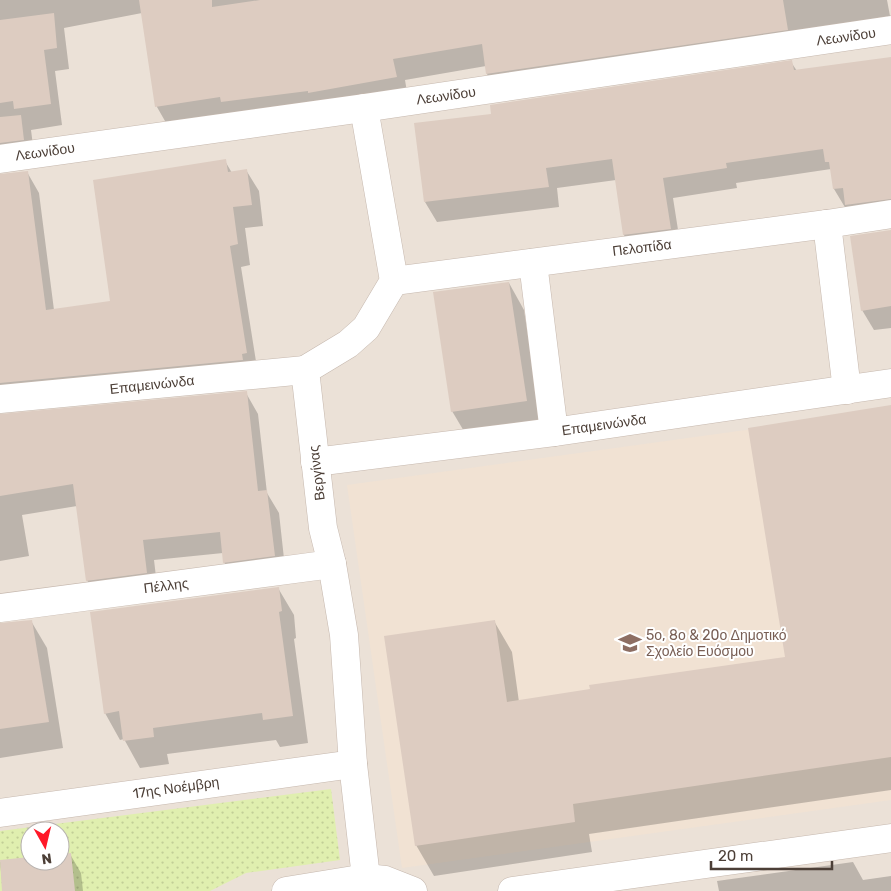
<svg xmlns="http://www.w3.org/2000/svg" width="891" height="891" font-family="Rubik,sans-serif">
	<style>
		.residential { fill: #ebe1d7; fill-rule: evenodd }
		.education { fill: #f1e2d3 }
		.park { fill: url(#park-dots); fill-rule: evenodd }
		.shadow { fill: #0003 }
		.building { fill: #ddccc1 }
		.lines { fill: none; stroke-linecap: round; stroke-linejoin: round }
		.minor-casing { stroke: #c6b8ae; stroke-width: 29 }
		.tertiary-casing { stroke: #c6b8ae; stroke-width: 29 }
		.minor { stroke: #fff; stroke-width: 28 }
		.tertiary { stroke: #fff; stroke-width: 28 }
		.labels { text-anchor: middle; dominant-baseline: central; stroke-width: 4; stroke-linejoin: round; paint-order: stroke }
		.street-label { font-size: 14px; fill: #4c3f37; stroke: #fff }
		.education-label { font-size: 14px; fill: #785e54; stroke: #fff; text-anchor: start }
	</style>
	<defs>
		<pattern id="park-dots" width="8" height="8" patternUnits="userSpaceOnUse" patternTransform="scale(1.25)"><rect width="8" height="8" fill="#e0efaf"/><path d="M2 2h.1M6 6h.1" fill="none" stroke="#c2ce97" stroke-width="1.8" stroke-linecap="round"/></pattern>
	</defs>
	<rect width="100%" height="100%" fill="#f6f0ea"/>
	<!-- residential -->
	<path class="residential" d="M 0,0 L 891,0 L 891,891 L 0,891 ZM 30,831 L 60,831 L 60,861 L 30,861 Z"/>
	<!-- education -->
	<polygon class="education" points="891,410 891,800 402,868 347,485"/>
	<!-- park -->
	<path class="park" d="M 331,789 L 340,860 L 246,873 L 210,891 L 0,891 L 0,831 ZM 30,831 L 60,831 L 60,861 L 30,861 Z"/>
	<!-- shadow -->
	<g class="shadow">
		<polygon points="0,0 887,0 890,16 796,32 499,95 487,74 486,66 405,80 408,98 169,128 157,107 142,13 64,28 69,69 55,71 62,125 31,130 35,161 0,171"/>
		<polygon points="891,59 891,220 846,209 834,189 831,169 736,183 737,188 673,198 681,249 635,255 624,235 616,180 557,188 559,207 437,222 425,202 492,115 791,62 797,71"/>
		<polygon points="225,161 232,173 246,170 259,191 263,226 245,228 250,265 241,267 258,374 0,411 0,175 27,172 39,193 54,310 111,302"/>
		<polygon points="891,231 891,328 874,330 862,310"/>
		<polygon points="509,283 524,310 542,427 468,438 452,411"/>
		<polygon points="246,393 258,414 267,493 279,513 286,577 236,583 224,562 223,553 154,560 158,594 99,601 87,580 77,506 22,515 29,556 0,561 0,416"/>
		<polygon points="891,406 891,790 589,834 592,852 434,876 416,845 494,621 512,652 519,702 786,659"/>
		<polygon points="278,588 294,615 296,638 294,639 308,743 280,747 276,740 167,754 169,764 140,768 124,739 120,740 105,713"/>
		<polygon points="31,621 47,648 63,748 0,758 0,624"/>
		<polygon points="70,854 81,873 83,891 3,891 0,862 30,859 30,861 60,861 60,855"/>
		<polygon points="853,862 863,880 891,876 891,891 719,891 717,881"/>
	</g>
	<!-- building -->
	<g class="building">
		<polygon points="139,0 212,0 212,7 260,0 783,0 788,30 486,74 482,44 393,59 397,77 308,93 308,91 221,102 220,97 155,107"/>
		<polygon points="54,13 57,48 44,50 51,104 14,109 13,101 0,103 0,20"/>
		<polygon points="891,57 891,199 845,205 843,188 833,189 829,162 825,162 823,149 726,163 727,168 663,178 671,229 623,235 612,159 546,168 549,187 424,202 414,123 491,114 490,105 792,60 794,70"/>
		<polygon points="21,115 24,140 0,143 0,117"/>
		<polygon points="226,159 228,172 247,169 252,205 233,207 238,244 230,246 247,353 242,354 243,360 0,383 0,174 28,171 46,310 110,301 93,180"/>
		<polygon points="891,230 891,306 861,311 850,236"/>
		<polygon points="509,282 527,401 451,412 433,292"/>
		<polygon points="247,391 258,491 267,490 275,556 223,563 220,532 143,540 147,573 86,581 73,484 0,496 0,414"/>
		<polygon points="891,405 891,757 573,804 575,822 415,846 384,636 495,620 507,702 590,689 589,685 785,657 748,428"/>
		<polygon points="279,587 282,611 279,612 293,716 263,720 262,713 153,728 154,737 123,741 119,711 104,714 90,612"/>
		<polygon points="32,620 49,722 0,729 0,623"/>
		<polygon points="71,853 75,891 2,891 0,860 30,857 30,861 60,861 60,854"/>
	</g>
	<g class="lines">
		<defs>
			<g id="minor">
				<polyline points="364,108 394,281 366,328 348,344 305,370 323,528 332,564 344,635 353,764 366,878"/>
				<polyline points="0,159 364,108 891,30"/>
				<polyline points="827,224 847,390"/>
				<polyline points="533,263 554,432"/>
				<polyline points="394,281 827,224 891,214"/>
				<polyline points="0,399 305,370"/>
				<polyline points="315,462 554,432 891,383"/>
				<polyline points="0,608 332,564"/>
				<polyline points="0,813 353,764"/>
			</g>
			<g id="tertiary">
				<polyline points="286,891 366,878 385,880 413,891"/>
				<polyline points="512,891 891,838"/>
			</g>
		</defs>
		<!-- minor casing -->
		<use href="#minor" class="minor-casing"/>
		<!-- tertiary casing -->
		<use href="#tertiary" class="tertiary-casing"/>
		<!-- minor -->
		<use href="#minor" class="minor"/>
		<!-- tertiary -->
		<use href="#tertiary" class="tertiary"/>
	</g>
	<!-- icons -->
	<defs>
		<symbol id="school-bare" viewBox="-9 -9 18 18"><path d="M0-5L7-2L0 1L-7-2ZM-4 1L0 2.5L4 1V4Q0 6-4 4Z" fill="#8d6e63" stroke="#fff" stroke-width="2.5" paint-order="stroke"/></symbol>
	</defs>
	<g fill-rule="evenodd">
		<use href="#school-bare" x="614" y="627" width="32" height="32"/>
	</g>
	<g class="labels">
		<!-- street labels -->
		<g class="street-label">
			<text transform="translate(846 37) rotate(-8)">Λεωνίδου</text>
			<text transform="translate(446 96) rotate(-8)">Λεωνίδου</text>
			<text transform="translate(45 152) rotate(-8)">Λεωνίδου</text>
			<text transform="translate(642 248) rotate(-7)">Πελοπίδα</text>
			<text transform="translate(152 385) rotate(-6)">Επαμεινώνδα</text>
			<text transform="translate(604 425) rotate(-8)">Επαμεινώνδα</text>
			<text transform="translate(317 473) rotate(-97)">Βεργίνας</text>
			<text transform="translate(166 586) rotate(-7)">Πέλλης</text>
			<text transform="translate(176 788) rotate(-8)">17ης Νοέμβρη</text>
		</g>
		<!-- education labels -->
		<g class="education-label">
			<text x="646" y="635">5ο, 8ο &amp; 20ο Δημοτικό<tspan x="646" dy="16">Σχολείο Ευόσμου</tspan></text>
		</g>
	</g>
	<!-- north arrow -->
	<g transform="translate(45 846) rotate(172)"><circle r="24" fill="#ffffff" stroke="#b7b2af"/>
	<path d="M0-4L9 19L0 12L-9 19Z" fill="#ff1828"/>
	<text y="-8" font-size="14" font-weight="bold" text-anchor="middle" fill="#4c3f37">N</text>
	</g>
	<!-- scale -->
	<path d="M711 861v8h121v-8" fill="none" stroke="#4c3f37" stroke-width="2.5"/>
	<text x="718" y="861" font-size="15" fill="#4c3f37" stroke="#ffffff" stroke-width="4" paint-order="stroke">20 m</text>
</svg>
